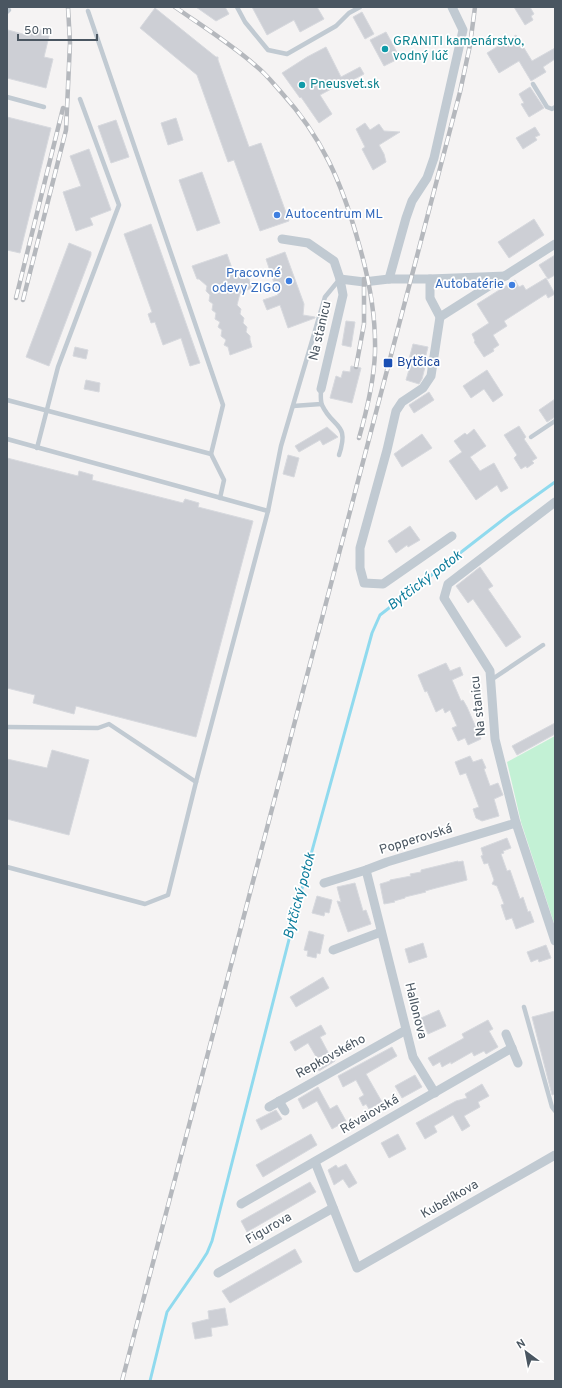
<svg xmlns="http://www.w3.org/2000/svg" width="562" height="1388" font-family="Overpass,sans-serif">
	<style>
		.green { fill: #c3f1d5 }
		.lines { fill: none; stroke-linecap: round; stroke-linejoin: round }
		.stream { stroke: #90daee; stroke-width: 3 }
		.building { fill: #cdcfd5; stroke: #d7d9de }
		.service { stroke: #c1cad2; stroke-width: 4.5 }
		.minor { stroke: #c1cad2; stroke-width: 9 }
		.rail-casing { stroke: #b5b8bd; stroke-width: 4.5 }
		.rail { stroke: #fff; stroke-width: 3; stroke-dasharray: 9; stroke-linecap: butt }
		.culture-dot { fill: #0f9aa8; stroke: #fff; stroke-width: 1.5 }
		.shop-dot { fill: #3f7fe0; stroke: #fff; stroke-width: 1.5 }
		.transit-dot { fill: #1a4fb4; stroke: #fff; stroke-width: 1.5 }
		.labels { text-anchor: middle; dominant-baseline: central; stroke-width: 3.5; stroke-linejoin: round; paint-order: stroke }
		.culture-label { font-size: 13px; fill: #0d838f; stroke: #fff; text-anchor: start }
		.shop-label { font-size: 13px; fill: #366cbe; stroke: #fff; text-anchor: end }
		.street-label { font-size: 13px; fill: #4a5661; stroke: #fff }
		.transit-label { font-size: 13px; fill: #164399; stroke: #fff; text-anchor: start }
		.water-label { font-size: 14px; font-style: italic; fill: #0c7c9b; stroke: #fff }
	</style>
	<rect width="100%" height="100%" fill="#f5f3f3"/>
	<!-- green -->
	<polygon class="green" points="555,736 555,926 521,822 507,762"/>
	<g class="lines">
		<!-- stream -->
		<polyline class="stream" points="150,1381 167,1312 198,1267 207,1253 212,1241 307,869 372,633 380,615 509,515 555,482"/>
	</g>
	<!-- building -->
	<g class="building">
		<polygon points="196,7 225,7 229,14 216,21"/>
		<polygon points="252,7 317,7 324,19 300,32 294,20 267,35"/>
		<polygon points="514,7 530,7 534,14 531,16 533,20 525,25"/>
		<polygon points="155,8 216,57 218,57 218,60 249,147 261,143 289,221 260,231 234,160 228,162 197,75 140,28"/>
		<polygon points="362,12 374,34 365,39 353,17"/>
		<polygon points="32,28 50,32 44,57 53,59 46,88 7,78 7,36 8,30 30,36"/>
		<polygon points="386,32 400,58 384,66 370,40"/>
		<polygon points="516,35 532,61 555,48 555,59 543,67 546,72 531,81 519,61 499,73 487,53"/>
		<polygon points="326,47 341,77 360,67 364,74 336,89 335,87 320,95 332,114 319,123 301,97 300,98 282,73 307,57"/>
		<polygon points="530,87 544,108 529,117 521,104 524,103 519,94"/>
		<polygon points="7,117 51,128 20,253 7,250"/>
		<polygon points="176,118 183,140 168,145 161,123"/>
		<polygon points="116,120 129,157 111,163 98,126"/>
		<polygon points="365,123 370,130 379,124 384,131 400,132 379,145 384,154 386,162 373,170 362,149 365,147 356,129"/>
		<polygon points="535,127 540,135 535,137 537,140 523,149 516,138"/>
		<polygon points="89,149 111,210 90,218 93,225 76,231 63,192 81,186 70,156"/>
		<polygon points="202,172 220,223 197,231 179,180"/>
		<polygon points="534,219 544,235 509,258 498,242"/>
		<polygon points="151,224 200,363 190,366 181,338 163,345 155,322 151,323 148,314 152,312 124,234"/>
		<polygon points="69,243 91,252 91,255 49,366 26,357"/>
		<polygon points="285,252 304,304 303,315 315,317 315,318 288,328 280,305 267,310 263,300 278,295 266,259"/>
		<polygon points="227,254 234,274 246,270 252,288 240,293 237,305 241,309 240,314 244,318 243,323 247,327 246,332 250,336 250,340 252,347 230,355 228,347 224,345 226,340 221,336 222,330 218,327 220,322 215,319 216,313 212,310 213,304 209,301 210,295 206,291 207,286 199,279 197,279 192,266"/>
		<polygon points="555,255 555,275 548,279 539,265"/>
		<polygon points="546,278 555,294 548,298 546,294 504,321 507,326 493,335 499,345 493,349 494,351 484,357 474,342 475,341 472,334 489,323 477,304 515,280 519,287 523,285 526,290"/>
		<polygon points="346,321 355,322 351,347 342,345"/>
		<polygon points="413,344 428,347 423,367 425,367 422,379 419,384 406,380 411,363 408,363"/>
		<polygon points="75,347 88,350 86,359 73,356"/>
		<polygon points="351,366 361,368 352,403 330,398 336,376 341,378 343,371 350,372"/>
		<polygon points="487,370 503,395 493,402 484,389 471,398 463,386"/>
		<polygon points="86,380 100,383 99,392 84,389"/>
		<polygon points="429,392 434,400 414,413 409,405"/>
		<polygon points="555,399 555,417 547,422 539,410"/>
		<polygon points="519,426 526,437 524,439 537,458 532,461 534,463 527,468 526,466 521,469 514,458 517,455 504,435"/>
		<polygon points="327,427 338,437 323,445 320,440 299,452 295,446"/>
		<polygon points="474,429 486,446 470,457 480,471 494,463 508,488 501,492 497,485 476,500 449,461 462,452 454,441 465,433 467,435"/>
		<polygon points="422,434 432,448 402,467 394,454"/>
		<polygon points="288,455 299,458 294,477 283,474"/>
		<polygon points="7,458 78,476 79,471 93,475 92,480 183,503 185,499 199,503 198,507 253,521 196,737 76,706 74,714 33,703 35,695 7,688"/>
		<polygon points="410,526 420,540 408,547 407,545 396,553 388,541"/>
		<polygon points="480,567 493,586 488,589 521,637 506,647 473,599 468,603 456,586"/>
		<polygon points="446,663 450,671 460,667 463,675 452,680 461,701 463,700 467,707 481,739 468,745 465,738 458,741 452,728 457,726 450,710 445,713 443,708 436,712 427,691 425,692 418,675"/>
		<polygon points="555,723 555,734 517,755 512,746"/>
		<polygon points="52,750 89,760 69,835 7,819 7,759 47,768"/>
		<polygon points="470,756 473,762 482,759 486,768 484,769 490,786 498,783 503,795 494,799 499,816 482,821 476,818 473,809 479,807 466,773 460,775 455,762"/>
		<polygon points="507,838 511,848 503,851 504,853 501,854 507,871 510,870 520,899 523,897 528,912 530,911 534,922 516,929 512,918 506,920 501,905 504,904 497,886 492,884 494,880 488,863 484,864 481,856 483,855 481,848"/>
		<polygon points="458,861 458,862 463,861 467,880 436,888 425,891 426,892 405,897 405,898 394,901 395,902 384,904 380,884 390,881 390,880 411,876 410,874 421,872 421,870"/>
		<polygon points="355,883 363,911 366,910 371,924 348,932 337,901 341,902 337,887"/>
		<polygon points="317,896 332,900 329,913 325,912 324,916 312,913"/>
		<polygon points="309,931 324,935 320,954 317,953 316,958 307,956 308,951 304,950"/>
		<polygon points="423,943 427,957 409,963 405,949"/>
		<polygon points="546,945 551,958 539,962 538,959 531,962 527,952"/>
		<polygon points="323,977 329,988 296,1007 290,997"/>
		<polygon points="439,1010 446,1026 428,1034 421,1018"/>
		<polygon points="555,1011 555,1094 552,1095 532,1017"/>
		<polygon points="488,1020 493,1029 489,1031 498,1047 486,1054 484,1051 474,1056 472,1052 451,1064 451,1062 442,1067 440,1062 433,1066 428,1058 464,1038 462,1034"/>
		<polygon points="321,1025 326,1034 320,1037 329,1054 331,1053 335,1061 319,1071 314,1063 318,1060 308,1043 295,1051 290,1042"/>
		<polygon points="392,1047 397,1056 366,1074 382,1102 369,1109 366,1104 363,1106 359,1098 364,1095 356,1080 343,1087 338,1076"/>
		<polygon points="415,1075 422,1087 402,1098 395,1086"/>
		<polygon points="482,1084 489,1096 478,1102 480,1107 464,1116 470,1126 462,1131 453,1115 434,1126 437,1132 425,1139 416,1123 456,1101 467,1098 465,1094"/>
		<polygon points="318,1087 330,1109 337,1105 346,1121 332,1129 317,1101 303,1109 298,1099"/>
		<polygon points="276,1110 282,1119 261,1130 256,1120"/>
		<polygon points="311,1134 317,1145 263,1177 256,1165"/>
		<polygon points="398,1134 406,1149 389,1158 381,1143"/>
		<polygon points="346,1164 357,1183 349,1188 343,1179 334,1185 328,1170 336,1165 338,1168"/>
		<polygon points="310,1182 316,1192 247,1232 241,1221"/>
		<polygon points="295,1249 302,1262 230,1303 222,1291"/>
		<polygon points="225,1308 228,1325 211,1328 212,1336 195,1339 192,1323 209,1319 208,1311"/>
	</g>
	<g class="lines">
		<!-- service -->
		<g class="service">
			<polyline points="237,7 245,22 268,50 287,54 336,26 349,13 360,7"/>
			<polyline points="88,11 223,405 211,454"/>
			<polyline points="7,12 9,10"/>
			<polyline points="533,84 547,107 552,109 555,107"/>
			<polyline points="7,97 44,107"/>
			<path d="M 321,389 C 321,393 320,400 322,405 C 333,429 350,422 339,455"/>
			<polyline points="7,400 211,454 224,480 220,498"/>
			<polyline points="293,406 321,404"/>
			<polyline points="531,437 555,421"/>
			<polyline points="7,439 268,511"/>
			<polyline points="37,448 58,367 119,205 80,99"/>
			<polyline points="491,680 543,645"/>
			<polyline points="7,727 98,728 109,724 196,782"/>
			<polyline points="7,867 145,904 168,895 196,782 268,511 281,446 325,297 339,280"/>
			<polyline points="524,1007 552,1107 555,1111"/>
		</g>
		<!-- minor -->
		<g class="minor">
			<polyline points="282,239 308,243 334,261 340,279 343,295 321,389"/>
			<polyline points="340,279 364,282 389,279 430,279 506,276"/>
			<polyline points="389,279 406,218 412,201 427,178 434,158 463,30 452,7"/>
			<polyline points="430,279 430,298 440,317 431,376 423,388 402,402 396,411 387,450 360,548 360,568 364,583 383,584 452,536"/>
			<polyline points="440,317 555,244"/>
			<polyline points="555,502 448,584 444,598 490,671 495,739 516,823 555,941"/>
			<polyline points="366,870 413,1057 435,1093"/>
			<polyline points="324,883 366,870 387,862 516,823"/>
			<polyline points="333,950 381,932"/>
			<polyline points="506,1034 518,1063"/>
			<polyline points="279,1101 285,1111"/>
			<polyline points="269,1107 406,1030"/>
			<polyline points="315,1162 357,1268 555,1155"/>
			<polyline points="241,1204 512,1048"/>
			<polyline points="218,1273 333,1208"/>
		</g>
		<defs>
			<g id="rail">
				<path d="M 175,7 C 202,26 231,44 256,66 C 265,73 273,83 281,92 C 322,137 342,183 358,241 C 369,278 376,313 375,352 C 374,381 367,410 359,438"/>
				<polyline points="16,298 63,108"/>
				<polyline points="23,300 66,130 70,43 68,7"/>
				<polyline points="356,367 364,324 364,279"/>
				<polyline points="122,1381 460,92 470,45 475,7"/>
			</g>
		</defs>
		<!-- rail casing -->
		<use href="#rail" class="rail-casing"/>
		<!-- rail -->
		<use href="#rail" class="rail"/>
	</g>
	<!-- markers -->
	<g class="culture-dot">
		<circle cx="385" cy="49" r="4"/>
		<circle cx="302" cy="85" r="4"/>
	</g>
	<g class="shop-dot">
		<circle cx="277" cy="215" r="4"/>
		<circle cx="289" cy="281" r="4"/>
		<circle cx="512" cy="285" r="4"/>
	</g>
	<rect class="transit-dot" x="383" y="358" width="10" height="10" rx="2"/>
	<g class="labels">
		<!-- culture labels -->
		<g class="culture-label">
			<text x="393" y="42">GRANITI kamenárstvo,<tspan x="393" dy="15">vodný lúč</tspan></text>
			<text x="310" y="85">Pneusvet.sk</text>
		</g>
		<!-- shop labels -->
		<g class="shop-label">
			<text x="285" y="215" text-anchor="start">Autocentrum ML</text>
			<text x="281" y="274">Pracovné<tspan x="281" dy="15">odevy ZIGO</tspan></text>
			<text x="504" y="285">Autobatérie</text>
		</g>
		<!-- street labels -->
		<g class="street-label">
			<text transform="translate(321 331) rotate(-77)">Na stanicu</text>
			<text transform="translate(479 706) rotate(-96)">Na stanicu</text>
			<text transform="translate(416 840) rotate(-17)">Popperovská</text>
			<text transform="translate(415 1011) rotate(76)">Hallonova</text>
			<text transform="translate(331 1057) rotate(-29)">Repkovského</text>
			<text transform="translate(370 1115) rotate(-30)">Révaiovská</text>
			<text transform="translate(450 1200) rotate(-30)">Kubelíkova</text>
			<text transform="translate(269 1229) rotate(-30)">Figurova</text>
		</g>
		<!-- transit labels -->
		<g class="transit-label">
			<text x="397" y="363">Bytčica</text>
		</g>
		<!-- water labels -->
		<g class="water-label">
			<text transform="translate(425 581) rotate(-37)">Bytčický potok</text>
			<text transform="translate(300 896) rotate(-75)">Bytčický potok</text>
		</g>
	</g>
	<!-- border -->
	<rect width="562" height="1388" fill="none" stroke="#4a5661" stroke-width="16"/>
	<!-- north arrow -->
	<g transform="translate(526 1352) rotate(328)" stroke="#ffffff" stroke-width="3" paint-order="stroke">
	<path d="M0-3L7 15L0 10L-7 15Z" fill="#4a5661"/>
	<text y="-6" font-size="11" font-weight="bold" text-anchor="middle" fill="#4a5661">N</text>
	</g>
	<!-- scale -->
	<path d="M18 34v6h79v-6" fill="none" stroke="#4a5661" stroke-width="2"/>
	<text x="24" y="34" font-size="12" fill="#4a5661" stroke="#ffffff" stroke-width="3" paint-order="stroke">50 m</text>
</svg>
